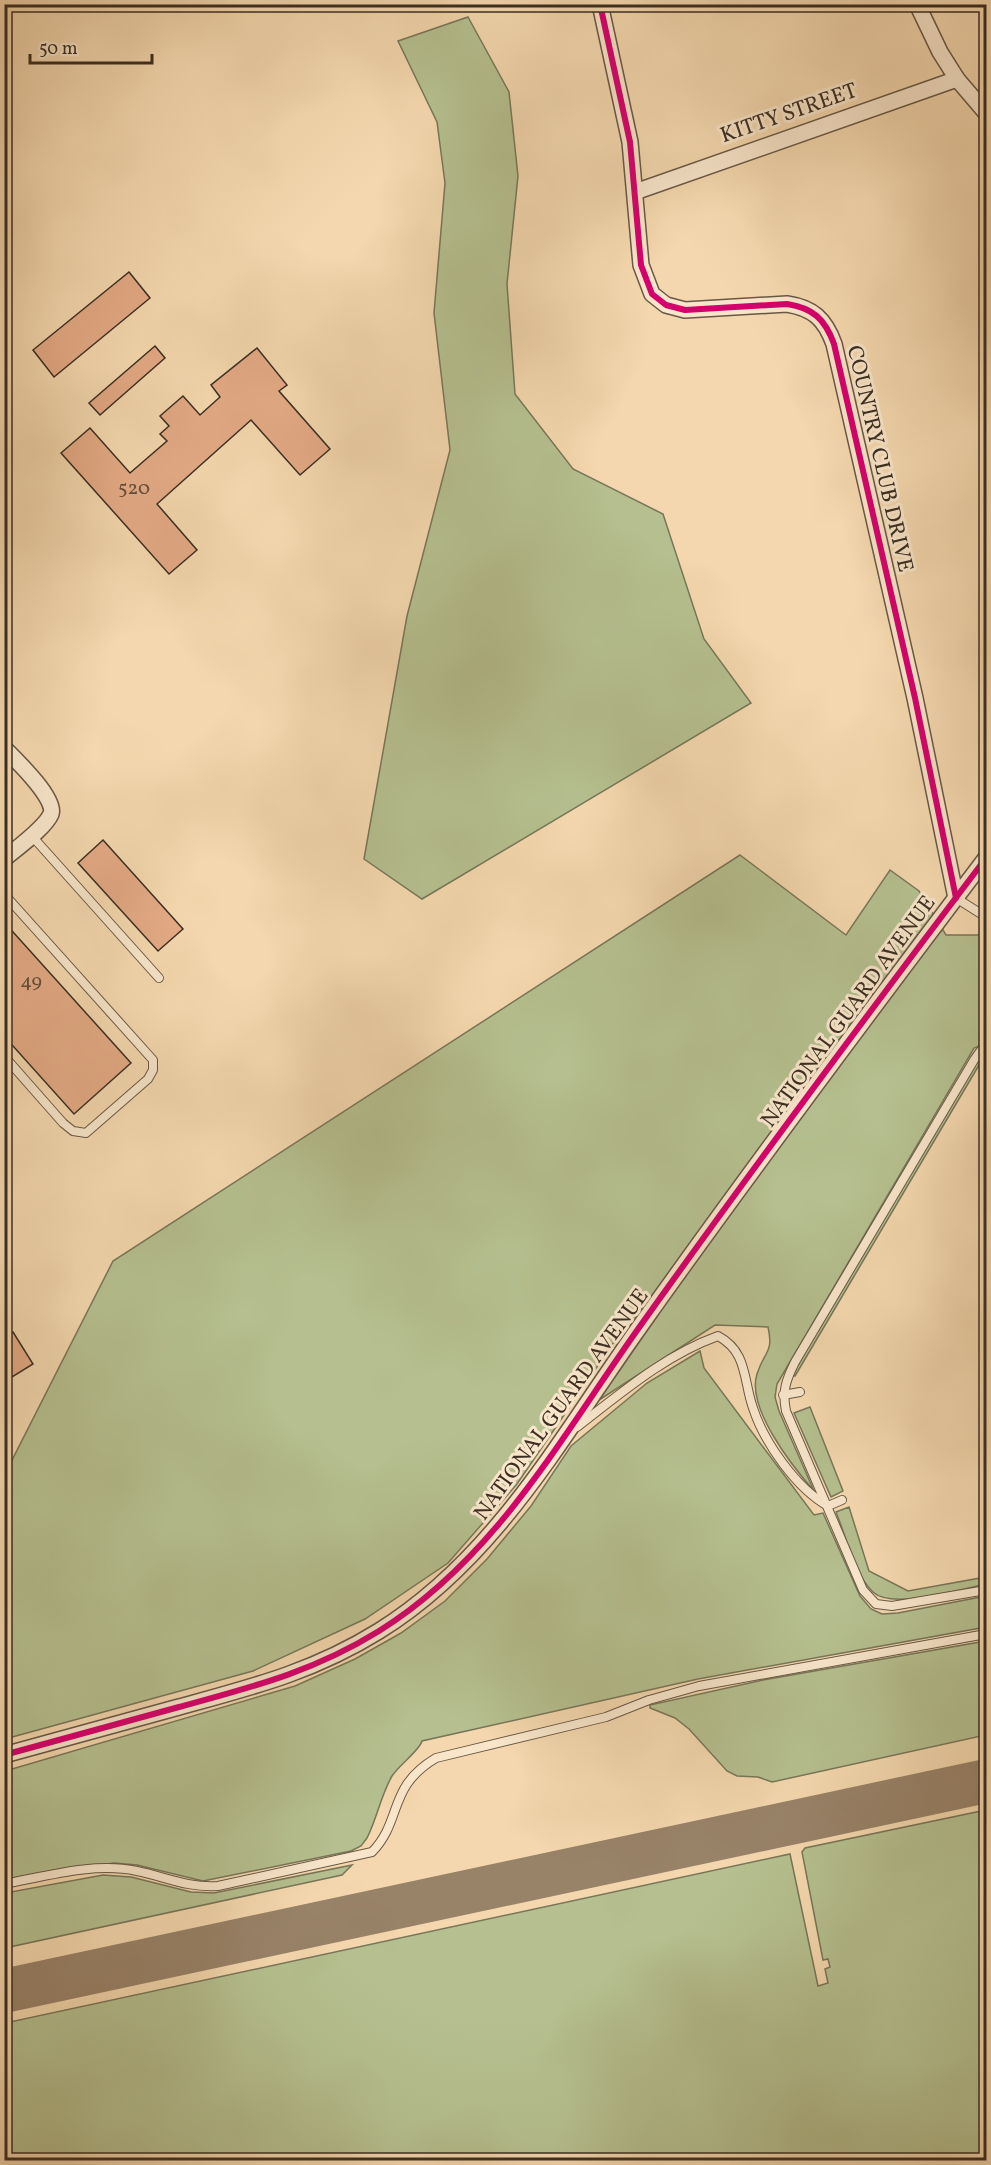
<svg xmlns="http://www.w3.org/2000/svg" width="991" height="2165" font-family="Vollkorn,serif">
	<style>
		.green { fill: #b5bf8f; stroke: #787658; stroke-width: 1.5 }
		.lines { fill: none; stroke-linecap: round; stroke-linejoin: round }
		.taxiway { stroke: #988268; stroke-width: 44 }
		.building { fill: #e3aa85; stroke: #3b2e22; stroke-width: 1.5 }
		.service-casing { stroke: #695845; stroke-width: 10 }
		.minor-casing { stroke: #695845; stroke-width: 18 }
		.service { stroke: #f8e5ca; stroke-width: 8 }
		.minor { stroke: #f8e5ca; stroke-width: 15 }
		.cycleway-casing { stroke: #f8e5ca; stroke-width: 10 }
		.cycleway { stroke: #d6006c; stroke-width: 6 }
		.labels { text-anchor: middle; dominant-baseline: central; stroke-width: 6; stroke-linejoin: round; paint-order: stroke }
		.number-label { font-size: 20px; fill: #654d3b }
		.street-label { font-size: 22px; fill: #3b2e22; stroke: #f8e5ca }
	</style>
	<rect width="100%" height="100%" fill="#f4d7ae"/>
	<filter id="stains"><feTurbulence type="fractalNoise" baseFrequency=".00333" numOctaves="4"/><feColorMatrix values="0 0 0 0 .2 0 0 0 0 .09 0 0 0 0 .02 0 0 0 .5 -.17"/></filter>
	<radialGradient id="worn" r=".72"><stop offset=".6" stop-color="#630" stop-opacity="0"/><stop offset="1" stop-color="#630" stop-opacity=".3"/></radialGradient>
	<!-- green -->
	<g class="green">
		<polygon points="468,17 509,92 518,176 507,284 515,394 573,469 663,514 704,639 751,703 422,899 364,859 407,616 450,450 434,313 445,183 437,122 398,41"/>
		<path d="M 740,855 L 846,935 L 890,870 L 919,891 L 946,935 L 986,935 L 986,1044 L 974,1048 L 777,1384 L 775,1397 L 779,1411 L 814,1491 C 793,1467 746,1408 757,1374 C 764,1351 774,1353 768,1327 L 715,1325 L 599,1400 L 658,1315 L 631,1317 L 517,1484 L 448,1563 L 365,1619 L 253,1671 L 5,1739 L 4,1476 L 113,1261 Z"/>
		<polygon points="986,1052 986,1062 982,1060 795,1376 792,1375 975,1064"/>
		<path d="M 700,1351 L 704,1368 L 814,1515 L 823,1513 L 860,1596 L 871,1609 L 882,1614 L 898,1613 L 986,1596 L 986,1627 L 698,1679 L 422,1741 C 420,1750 399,1765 392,1776 C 381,1795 377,1818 367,1838 L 361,1846 L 351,1851 L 203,1881 L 137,1865 L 114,1863 L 5,1879 L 5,1771 L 295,1686 L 355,1659 L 401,1633 L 445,1601 L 487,1559 L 531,1506 L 571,1446 L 647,1383 Z"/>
		<polygon points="810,1407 843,1491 831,1497 794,1413"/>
		<path d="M 849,1507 L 869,1571 L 908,1591 L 986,1577 L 986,1584 C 961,1589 892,1610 873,1592 C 856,1577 845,1534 836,1512 Z"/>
		<polygon points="986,1641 986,1735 772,1782 758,1777 737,1776 727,1771 689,1729 675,1718 650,1708 650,1705 763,1680"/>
		<polygon points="986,1810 986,2160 5,2160 5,2023 790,1854 818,1986 828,1983 825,1969 830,1967 828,1959 823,1960 802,1852 805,1848"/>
		<polygon points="352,1865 342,1875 5,1948 5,1893 103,1875 131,1877 191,1892 214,1893"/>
	</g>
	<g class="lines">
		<!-- taxiway -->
		<polyline class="taxiway" points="4,1991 986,1781"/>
	</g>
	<!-- building -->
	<g class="building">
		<polygon points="129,272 150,298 54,377 33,350"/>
		<polygon points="155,346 165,358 100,415 89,403"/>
		<polygon points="257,348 287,385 279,391 330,449 300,475 251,420 157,504 197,550 169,574 61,453 90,428 130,473 167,441 160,434 169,426 160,416 183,396 200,415 220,397 211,385"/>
		<polygon points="103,840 183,929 158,951 78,863"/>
		<polygon points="4,922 131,1063 74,1114 4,1036"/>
		<polygon points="13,1332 33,1364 4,1382 4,1337"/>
	</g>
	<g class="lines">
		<defs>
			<g id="service">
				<polyline points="31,835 159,978"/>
				<polyline points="4,894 153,1060 153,1070 148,1079 86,1133 73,1131 63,1123 4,1056"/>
				<polyline points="956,898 986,917"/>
				<path d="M 986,1043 L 974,1060 L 795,1362 C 786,1380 782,1391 786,1411 L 863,1590 L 876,1604 L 892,1606 L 986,1590"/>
				<polyline points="783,1395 800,1392"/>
				<path d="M 577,1427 C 621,1393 665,1355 718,1336 C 748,1352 743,1380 753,1408 C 764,1442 796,1488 828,1506 L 842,1500"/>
				<path d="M 4,1884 C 47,1876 94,1862 137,1871 C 166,1877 188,1888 218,1886 L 372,1852 C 403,1820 387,1787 436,1758 L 606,1717 L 649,1700 L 699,1686 L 986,1634"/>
			</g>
			<g id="minor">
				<path d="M 600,4 L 630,142 L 641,265 L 652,294 L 666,305 L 685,310 L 787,304 C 813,308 825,319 834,344 L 915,698 L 956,898"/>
				<polyline points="917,4 940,52 957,79 986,113"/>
				<polyline points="635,192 957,79"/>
				<path d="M 4,748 C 15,759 57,799 51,814 C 45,828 17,848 4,859"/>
				<path d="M 4,1755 C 63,1739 121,1723 179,1707 C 252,1687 313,1672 379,1631 C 498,1557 564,1432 643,1322 C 755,1165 870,1011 986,858"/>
			</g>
		</defs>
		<!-- service casing -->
		<use href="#service" class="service-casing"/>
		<!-- minor casing -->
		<use href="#minor" class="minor-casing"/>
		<!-- service -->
		<use href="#service" class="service"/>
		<!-- minor -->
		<use href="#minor" class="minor"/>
		<defs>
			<g id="cycleway">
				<path d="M 600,4 L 630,142 L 641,265 L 652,294 L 666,305 L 685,310 L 787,304 C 813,308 825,319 834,344 L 915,698 L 956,898"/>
				<path d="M 4,1755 C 63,1739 121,1723 179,1707 C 252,1687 313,1672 379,1631 C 498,1557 564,1432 643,1322 C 755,1165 870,1011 986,858"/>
			</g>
		</defs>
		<!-- cycleway casing -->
		<use href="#cycleway" class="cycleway-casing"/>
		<!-- cycleway -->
		<use href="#cycleway" class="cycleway"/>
	</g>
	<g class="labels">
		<!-- number labels -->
		<g class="number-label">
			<text x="134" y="489">520</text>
			<text x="31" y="982">49</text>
		</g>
		<!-- street labels -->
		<g class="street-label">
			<text transform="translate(789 114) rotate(-19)">KITTY STREET</text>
			<text transform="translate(879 459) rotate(77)">COUNTRY CLUB DRIVE</text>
			<text transform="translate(849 1012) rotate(-54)">NATIONAL GUARD AVENUE</text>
			<text transform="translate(562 1405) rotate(-54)">NATIONAL GUARD AVENUE</text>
		</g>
	</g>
	<!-- margin -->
	<rect width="991" height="2165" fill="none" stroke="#f4d7ae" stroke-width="24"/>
	<rect x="6" y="6" width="979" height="2153" fill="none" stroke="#3b2e22" stroke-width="3"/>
	<rect x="12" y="12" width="967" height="2141" fill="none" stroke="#3b2e22" stroke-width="1.5"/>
	<!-- scale -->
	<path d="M30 54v9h122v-9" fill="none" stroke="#3b2e22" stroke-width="3"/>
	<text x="39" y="54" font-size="18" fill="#3b2e22" stroke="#f8e5ca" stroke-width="4.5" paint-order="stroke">50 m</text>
	<rect width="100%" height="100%" filter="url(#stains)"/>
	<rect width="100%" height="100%" fill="url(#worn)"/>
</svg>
